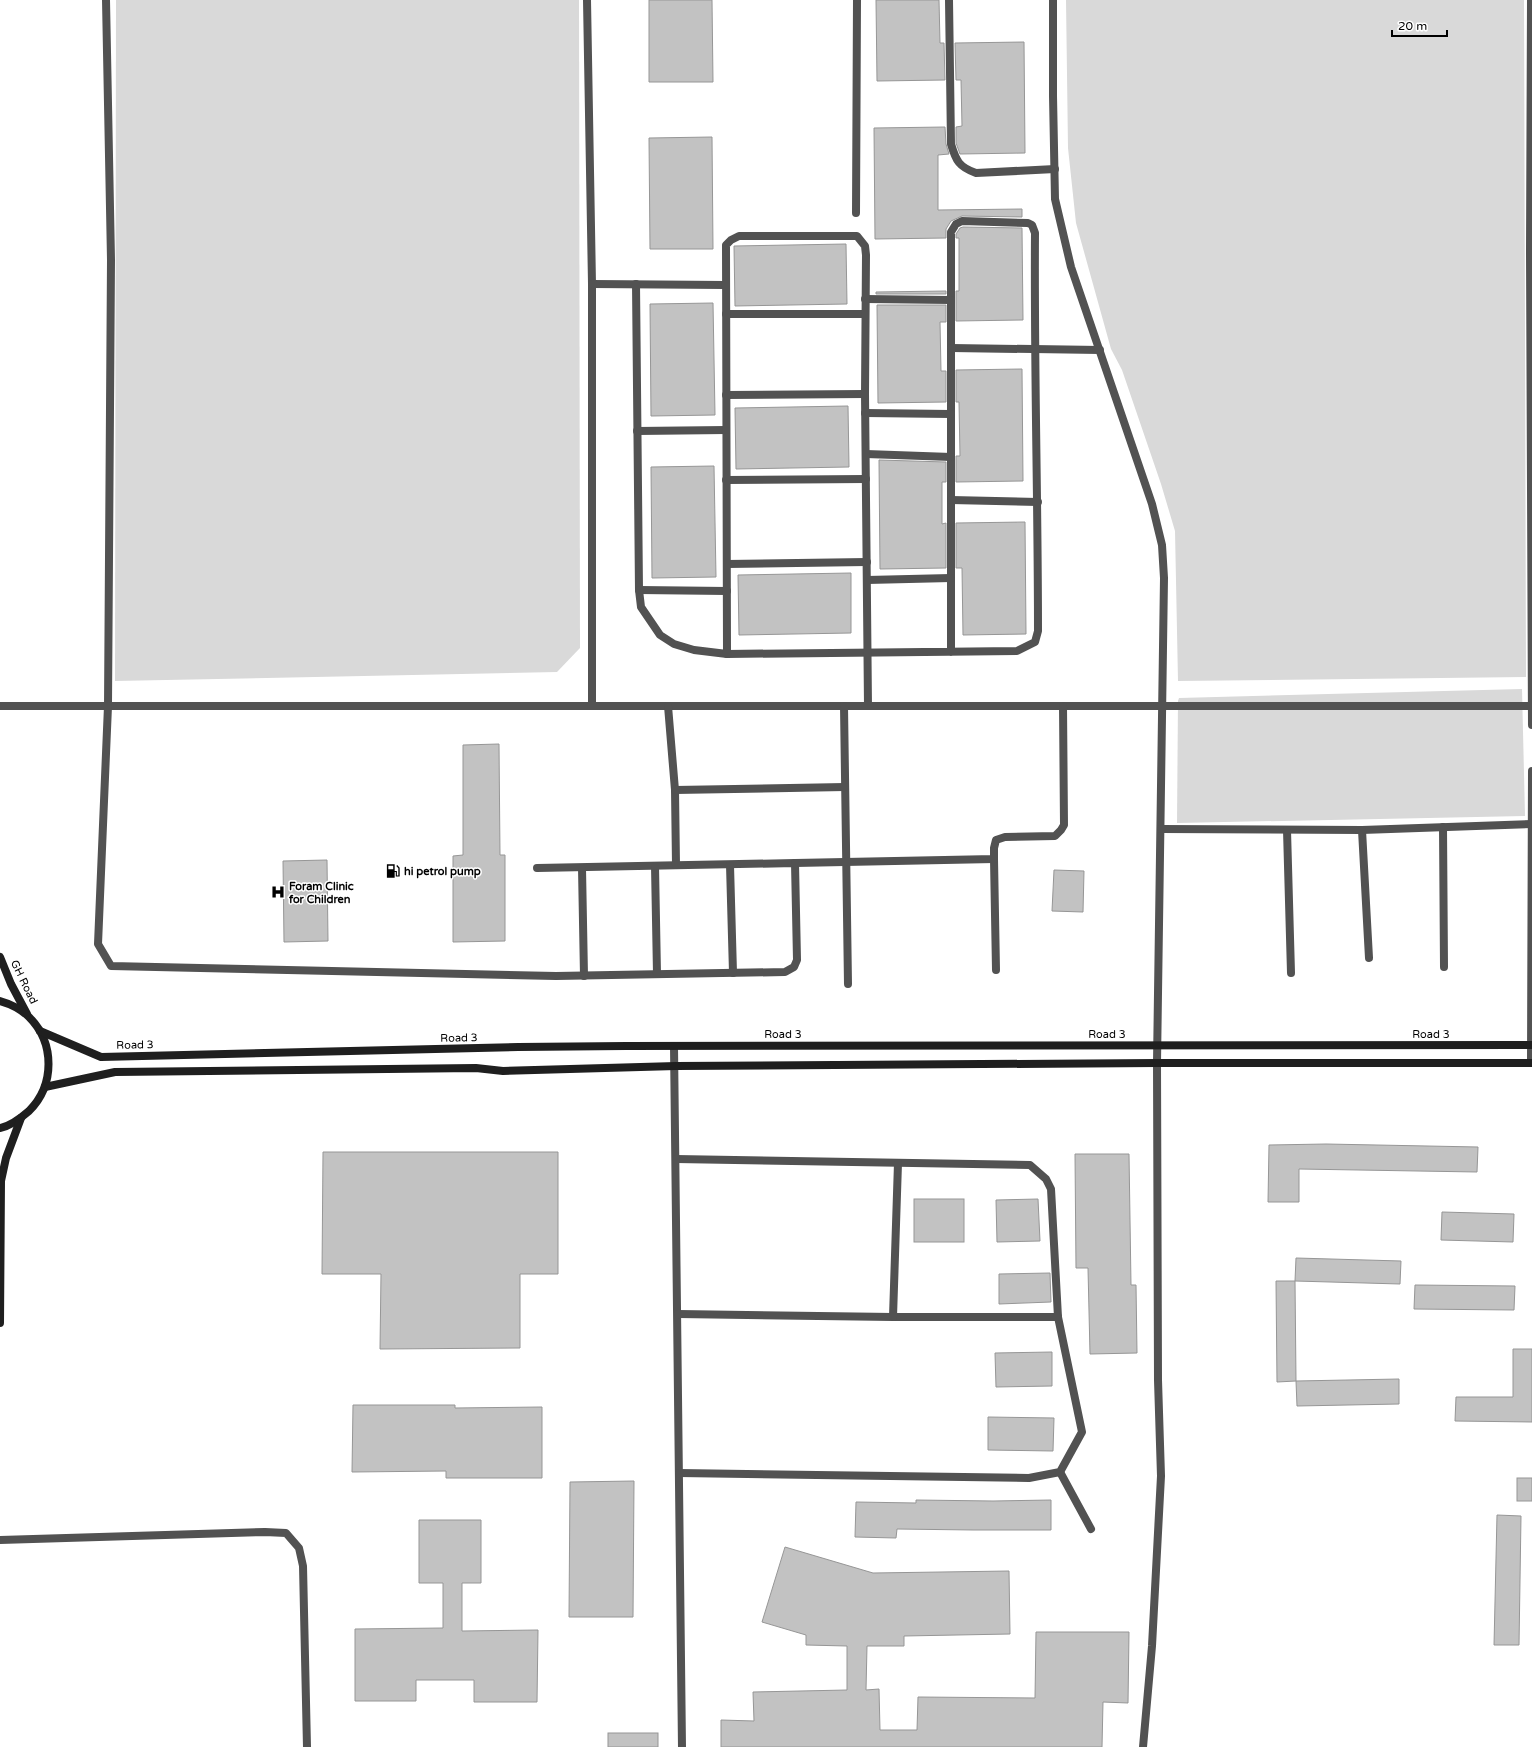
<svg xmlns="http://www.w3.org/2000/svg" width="1532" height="1747" font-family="'Varela Round',sans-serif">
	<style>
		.green { fill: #d9d9d9 }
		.building { fill: #c2c2c2; stroke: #969696 }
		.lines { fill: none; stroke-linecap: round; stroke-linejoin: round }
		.lane { stroke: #525252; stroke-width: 8 }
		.street { stroke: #525252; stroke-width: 8 }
		.secondary { stroke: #1f1f1f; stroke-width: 8 }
		.labels { text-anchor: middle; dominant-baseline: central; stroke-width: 3; stroke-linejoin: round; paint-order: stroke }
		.poi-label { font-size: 11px; font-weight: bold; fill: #000; stroke: #fff; text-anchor: start }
		.street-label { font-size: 11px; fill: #000; stroke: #fff }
	</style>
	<rect width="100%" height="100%" fill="#fff"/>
	<!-- green -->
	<g class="green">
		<polygon points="116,0 579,0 580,648 557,672 115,681"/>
		<polygon points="1066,0 1524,0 1526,677 1178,681 1175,531 1161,484 1122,370 1111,349 1076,223 1068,148"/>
		<polygon points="1522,689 1525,816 1177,823 1178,701 1179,698"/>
	</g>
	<!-- building -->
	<g class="building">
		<polygon points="649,0 712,0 713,82 649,82"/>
		<polygon points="876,0 939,0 940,43 944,43 945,80 877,81"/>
		<polygon points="1024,42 1025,153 960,154 956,143 956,127 962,126 961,80 956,80 955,43"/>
		<polygon points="945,127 946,144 949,154 938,155 938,210 1022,209 1022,217 962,216 951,221 946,229 946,238 875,239 874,128"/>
		<polygon points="712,137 713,249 650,249 649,138"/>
		<polygon points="963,227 1022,228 1023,320 956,321 956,291 959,291 959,238 956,238 956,234 960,228"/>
		<polygon points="846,244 847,304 735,306 734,246"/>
		<polygon points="946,291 946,294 876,294 876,292"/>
		<polygon points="713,303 715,415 651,416 650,304"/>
		<polygon points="877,305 946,305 946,322 940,322 941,371 946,371 946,402 878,403"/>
		<polygon points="1022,369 1023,481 956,482 956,456 960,456 959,402 956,402 956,370"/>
		<polygon points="848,406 849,467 736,469 735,408"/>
		<polygon points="879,460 946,462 946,482 942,482 942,524 946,523 946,568 880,569"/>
		<polygon points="714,466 716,577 652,578 651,467"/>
		<polygon points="1025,522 1026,634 963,635 962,568 956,568 956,523"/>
		<polygon points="851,573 851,633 739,635 738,575"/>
		<polygon points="499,744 500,855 505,855 505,941 453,942 453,856 463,855 463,745"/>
		<polygon points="327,860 328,941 284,942 283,861"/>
		<polygon points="1054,870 1084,871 1083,912 1052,911"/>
		<polygon points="1326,1144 1478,1147 1477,1172 1299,1169 1299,1202 1268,1202 1269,1145"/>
		<polygon points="323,1152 558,1152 558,1274 520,1274 520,1348 380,1349 381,1274 322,1274"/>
		<polygon points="1075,1154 1129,1154 1131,1285 1136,1285 1137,1353 1090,1354 1088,1268 1076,1268"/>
		<rect x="914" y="1199" width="50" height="43"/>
		<polygon points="1038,1199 1040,1241 997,1242 996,1200"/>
		<polygon points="1442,1212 1514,1214 1513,1242 1441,1240"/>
		<polygon points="1296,1258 1401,1261 1400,1284 1295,1281"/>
		<polygon points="1050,1273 1051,1302 999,1304 999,1274"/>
		<polygon points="1276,1281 1295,1281 1296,1381 1277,1382"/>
		<polygon points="1415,1285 1515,1286 1514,1310 1414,1309"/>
		<polygon points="1513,1349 1532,1349 1532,1422 1455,1421 1456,1397 1513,1397"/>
		<polygon points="1052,1352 1052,1386 996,1387 995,1353"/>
		<polygon points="1399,1379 1399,1404 1297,1406 1296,1381"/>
		<polygon points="353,1405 455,1405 455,1408 542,1407 542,1478 446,1478 446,1471 352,1472"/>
		<polygon points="988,1417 1054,1418 1053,1451 988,1450"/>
		<rect x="1517" y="1478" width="15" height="23"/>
		<polygon points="634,1481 633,1617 569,1617 570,1482"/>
		<polygon points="916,1500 993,1501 1051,1500 1051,1530 973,1530 897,1529 896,1538 855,1537 856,1502 916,1503"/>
		<polygon points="1497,1515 1521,1516 1519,1645 1494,1645"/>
		<polygon points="419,1520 481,1520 481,1583 462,1583 462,1631 538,1630 537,1702 474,1702 474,1680 416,1680 416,1701 355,1701 355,1629 443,1628 443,1583 419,1583"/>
		<polygon points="785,1547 873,1573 1009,1571 1010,1634 904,1636 904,1646 867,1646 866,1690 879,1689 880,1730 917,1730 918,1697 1035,1698 1036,1632 1129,1632 1128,1703 1103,1702 1102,1747 721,1747 721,1720 754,1721 753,1692 847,1690 847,1646 806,1645 806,1635 762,1622"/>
		<rect x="608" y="1733" width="50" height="14"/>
	</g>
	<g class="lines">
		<!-- lane -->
		<g class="lane">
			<polyline points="106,0 111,260 108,706"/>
			<polyline points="674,1046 682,1747"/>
			<polyline points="676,1159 1030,1165 1046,1179 1051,1189 1058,1317 1082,1432 1060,1472 1029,1478 679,1473"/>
			<polyline points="678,1314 893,1317 1058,1317"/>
			<polyline points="893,1317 898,1163"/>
			<polyline points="1060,1472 1091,1529"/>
			<polyline points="0,1540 265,1532 286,1533 299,1548 303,1566 307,1747"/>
		</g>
		<!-- street -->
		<g class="street">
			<polyline points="587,0 592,284 592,706"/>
			<path d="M 949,0 L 951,144 C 956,161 959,167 976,173 L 1055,169"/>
			<polyline points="1053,0 1053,96 1055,199 1071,267 1152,504 1162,545 1164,578 1157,1063 1158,1380 1161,1476 1152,1646 1143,1747"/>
			<polyline points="1531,0 1530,252 1532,725"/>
			<polyline points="856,213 857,0"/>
			<polyline points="592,284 725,285"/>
			<path d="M 636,284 L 639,590 L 641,607 L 660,635 L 674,644 L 694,650 L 727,654 L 1017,651 L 1035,642 L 1038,631 C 1038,498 1034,366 1035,233 L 1032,225 L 1028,223 L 962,221 L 956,224 L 951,232 L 951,652"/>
			<polyline points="865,299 951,300"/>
			<polyline points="726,314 865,314"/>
			<polyline points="951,348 1100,350"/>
			<polyline points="726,395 865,394"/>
			<polyline points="865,413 951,414"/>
			<polyline points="637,431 726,430"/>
			<polyline points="866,454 951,457"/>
			<polyline points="726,480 866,479"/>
			<polyline points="951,500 1038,502"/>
			<polyline points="727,564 867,562"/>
			<polyline points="867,580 951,578"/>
			<polyline points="639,590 727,591"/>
			<polyline points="727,654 726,245 731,240 739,236 857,236 865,246 866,255 865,394 868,706"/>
			<polyline points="0,706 1532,706"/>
			<polyline points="108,706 98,944 111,966 556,976 785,972 794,967 797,960 795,863 537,868"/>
			<polyline points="668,706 675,790 676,865"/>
			<polyline points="844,706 848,984"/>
			<polyline points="675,790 845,787"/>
			<polyline points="1443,827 1444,967"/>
			<polyline points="1161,829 1362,830 1532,824"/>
			<polyline points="1287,830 1291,973"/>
			<polyline points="1362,830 1369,958"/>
			<polyline points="994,859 996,970"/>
			<polyline points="795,863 994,859 994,848 996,840 1005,837 1055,836 1061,830 1064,825 1063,706"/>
			<polyline points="730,865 733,973"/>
			<polyline points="655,866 657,974"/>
			<polyline points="582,868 584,976"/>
			<polyline points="1531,1063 1532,771"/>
		</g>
		<!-- secondary -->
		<g class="secondary">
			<polyline points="0,957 11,984 27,1014"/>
			<path d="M 0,1001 C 11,1004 21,1009 29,1017 C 55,1043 55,1085 29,1111 C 21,1118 11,1126 0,1128"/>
			<polyline points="40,1031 101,1057 518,1047 626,1046 1532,1045"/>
			<polyline points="45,1087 115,1072 476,1068 503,1071 676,1066 1157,1063 1532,1063"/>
			<polyline points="0,1323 1,1181 6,1158 21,1118"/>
		</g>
	</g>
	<!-- icons -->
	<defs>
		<symbol id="fuel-bare" viewBox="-9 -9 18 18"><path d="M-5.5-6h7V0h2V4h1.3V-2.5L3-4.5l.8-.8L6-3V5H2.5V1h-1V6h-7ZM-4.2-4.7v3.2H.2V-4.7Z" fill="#000" stroke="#fff" stroke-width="2.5" paint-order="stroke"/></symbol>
		<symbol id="hospital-bare" viewBox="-9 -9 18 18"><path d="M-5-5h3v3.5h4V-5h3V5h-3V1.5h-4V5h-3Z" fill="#000" stroke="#fff" stroke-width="2.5" paint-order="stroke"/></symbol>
	</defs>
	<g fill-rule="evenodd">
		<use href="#fuel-bare" x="383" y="861" width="20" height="20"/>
		<use href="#hospital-bare" x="268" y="882" width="20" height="20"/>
	</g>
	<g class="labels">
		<!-- poi labels -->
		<g class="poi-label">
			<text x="404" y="871">hi petrol pump</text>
			<text x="289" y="886">Foram Clinic<tspan x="289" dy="13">for Children</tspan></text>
		</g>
		<!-- street labels -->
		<g class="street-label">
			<text transform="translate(24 982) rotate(64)">GH Road</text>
			<text x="783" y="1034">Road 3</text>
			<text x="1107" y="1034">Road 3</text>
			<text x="1431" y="1034">Road 3</text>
			<text transform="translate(459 1038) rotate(-1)">Road 3</text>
			<text transform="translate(135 1045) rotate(-1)">Road 3</text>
		</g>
	</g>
	<!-- scale -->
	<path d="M1392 30v6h55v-6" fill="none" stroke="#000000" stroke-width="2"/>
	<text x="1398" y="30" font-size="12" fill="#000000" stroke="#ffffff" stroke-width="3" paint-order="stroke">20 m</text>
</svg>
